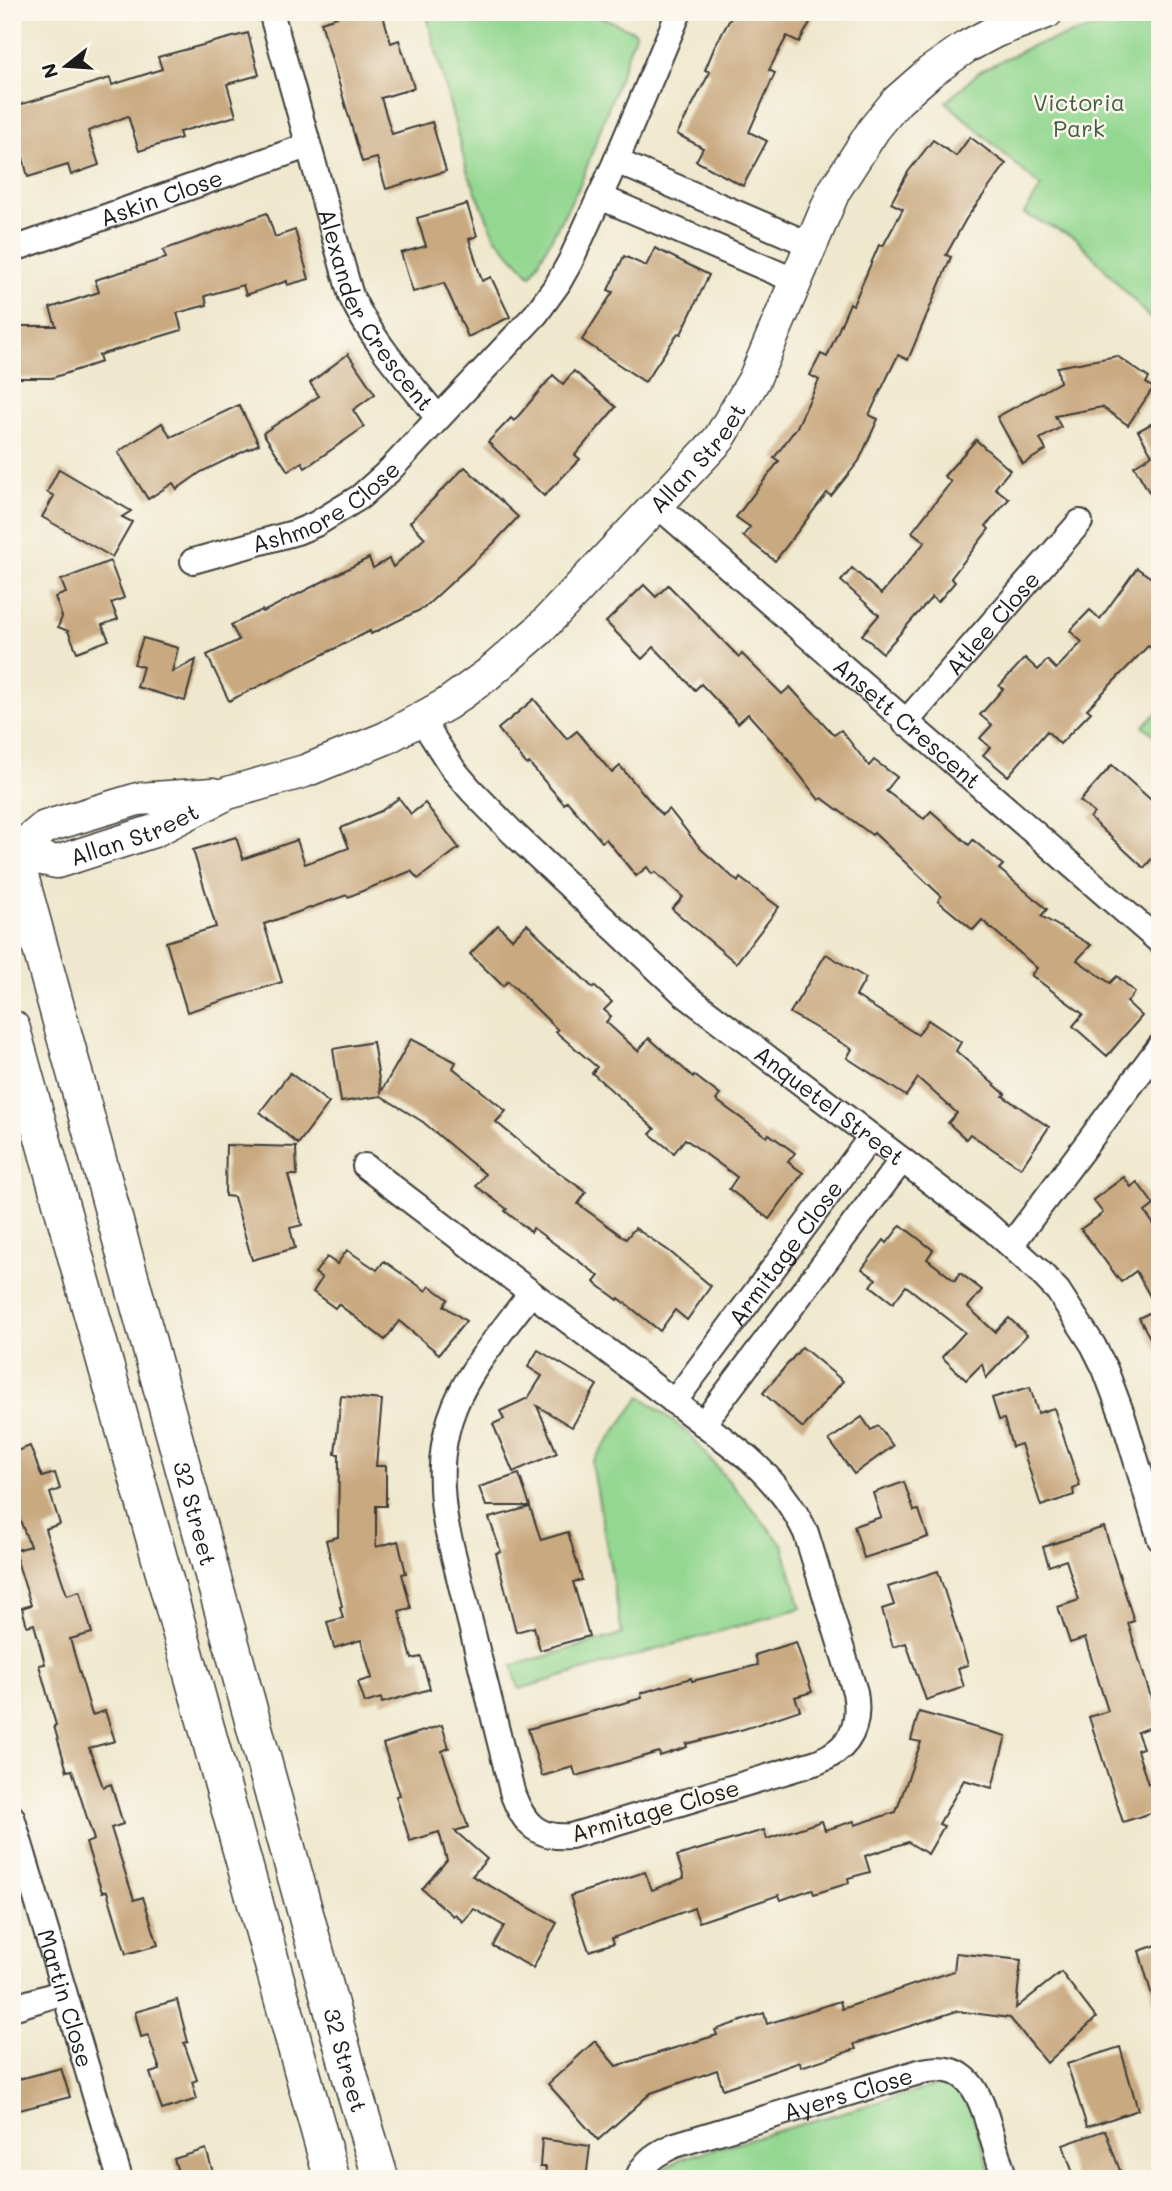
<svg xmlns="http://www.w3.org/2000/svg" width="1172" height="2191" font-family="Mali,sans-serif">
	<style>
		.green { fill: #93d790; stroke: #587a56; stroke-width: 2 }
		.building { fill: #c9a980 }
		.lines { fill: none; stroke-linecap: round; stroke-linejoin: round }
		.minor-casing { stroke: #3c3b37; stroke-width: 28 }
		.tertiary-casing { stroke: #3c3b37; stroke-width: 35 }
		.secondary-casing { stroke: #3c3b37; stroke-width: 38 }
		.minor { stroke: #fff; stroke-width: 24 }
		.tertiary { stroke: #fff; stroke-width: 32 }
		.secondary { stroke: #fff; stroke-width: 35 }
		.labels { text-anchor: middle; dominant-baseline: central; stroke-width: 5; stroke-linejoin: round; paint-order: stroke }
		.park-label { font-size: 23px; fill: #465d45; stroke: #fbf7ec }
		.street-label { font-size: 23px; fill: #1c1c1c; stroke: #fbf7ec }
	</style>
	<rect width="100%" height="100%" fill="#fbf7ec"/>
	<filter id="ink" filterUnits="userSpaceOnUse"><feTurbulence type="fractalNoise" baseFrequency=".0143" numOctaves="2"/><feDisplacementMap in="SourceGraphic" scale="14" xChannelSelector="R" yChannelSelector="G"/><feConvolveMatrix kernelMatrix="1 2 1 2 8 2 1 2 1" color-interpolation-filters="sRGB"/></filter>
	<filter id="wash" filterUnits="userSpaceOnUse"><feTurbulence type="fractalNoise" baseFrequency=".00686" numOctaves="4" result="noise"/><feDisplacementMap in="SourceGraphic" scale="28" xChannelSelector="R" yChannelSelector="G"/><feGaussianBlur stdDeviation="1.57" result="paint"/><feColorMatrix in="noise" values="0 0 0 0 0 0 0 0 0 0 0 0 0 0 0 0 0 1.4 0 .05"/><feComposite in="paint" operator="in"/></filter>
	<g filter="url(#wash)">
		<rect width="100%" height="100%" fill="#efe8ce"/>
		<!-- green -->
		<g class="green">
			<polygon points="426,12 590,12 636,32 580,185 531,276 495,237 467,171"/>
			<polygon points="1147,12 1160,12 1160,329 1076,238 1024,214 1041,187 946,102 980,71 1032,46"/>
			<polygon points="1160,710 1160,739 1143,726"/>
			<polygon points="641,1396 690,1435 783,1545 801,1608 519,1689 512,1666 622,1634 592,1463"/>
			<polygon points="941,2084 961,2094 972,2113 993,2179 656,2179 656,2175 680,2159"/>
		</g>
		<g id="blocks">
			<!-- building -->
			<g class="building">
				<polygon points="335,12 382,12 391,43 399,40 414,88 381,98 392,134 432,122 446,171 386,189 377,158 362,162 321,22 337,17"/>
				<polygon points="734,12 816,12 799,42 787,36 769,70 775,73 749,132 767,141 743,186 696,161 703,148 677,134 710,72 705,70 715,46"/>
				<polygon points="248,33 259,75 227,84 236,116 179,132 181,138 139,151 128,116 88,131 99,165 71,175 68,165 28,177 21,150 12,153 12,107 110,78 112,85 162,69 158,57"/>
				<polygon points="970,137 1006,164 966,219 946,255 951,257 908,360 898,355 869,415 878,419 859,461 831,496 827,493 775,561 743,536 750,527 736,517 779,461 774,458 797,427 819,380 810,375 821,354 827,357 850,303 853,305 879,245 883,246 903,209 891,203 908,172 933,140 956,156"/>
				<polygon points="467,204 477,236 469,239 482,281 491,277 510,317 468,337 444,283 413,292 401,253 426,246 417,218"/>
				<polygon points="267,213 275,237 295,230 309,279 287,285 287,281 246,295 243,285 205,296 207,305 177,313 182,330 99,355 101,362 52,378 12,378 12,326 56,326 50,308 99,292 95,280 166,258 163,250"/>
				<polygon points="655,248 709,275 681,334 678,333 645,382 582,340 613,292 608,290 624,256 646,266"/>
				<polygon points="348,354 375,394 353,410 364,427 305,468 302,462 288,471 263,433 319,396 310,383"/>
				<polygon points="1117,356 1149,378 1146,383 1153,388 1128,425 1102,407 1055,416 1061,427 1040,439 1046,450 1023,464 997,417 1060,382 1057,367"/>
				<polygon points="574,371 616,407 575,455 580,459 544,496 488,442 511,418 514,421 553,375 563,384"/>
				<polygon points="239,405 259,444 201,472 177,489 173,483 148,499 118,452 162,423 171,437"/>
				<polygon points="1160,419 1160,511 1134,466 1152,455 1138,431"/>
				<polygon points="976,440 1010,470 995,488 1009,499 986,526 989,529 951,578 955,582 938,602 932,597 883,653 862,635 879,615 841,581 852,568 881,594 925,542 912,532 951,482 944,476"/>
				<polygon points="465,467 518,517 493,544 424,608 371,634 370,631 229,701 207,655 239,640 231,625 262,610 263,612 369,558 373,568 389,559 393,567 425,538 410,522"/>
				<polygon points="59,469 131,511 122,517 132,522 112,557 42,517 54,496 47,492"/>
				<polygon points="110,561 124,598 111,603 118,619 102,625 109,640 77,652 68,631 58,627 62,617 55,597 66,593 61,580"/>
				<polygon points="1137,568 1160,584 1160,654 1148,646 1087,709 1091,712 1060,744 1047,731 1008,776 983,755 990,747 980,738 992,725 980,715 1003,689 999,686 1025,658 1038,670 1047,660 1056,669 1082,642 1070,631 1090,610 1100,619"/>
				<polygon points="644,585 656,597 668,585 739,657 742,654 782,694 790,687 834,735 841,730 869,766 874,760 897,777 886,791 924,819 931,811 969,845 973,840 1003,865 999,869 1047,909 1041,916 1091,945 1077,960 1110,983 1117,976 1135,992 1127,1002 1142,1016 1107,1056 1073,1026 1083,1014 1031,975 1037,968 982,920 973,930 938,901 941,896 874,833 872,835 822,798 819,800 782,752 748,714 738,723 701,684 695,690 654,647 642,659 606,622"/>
				<polygon points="143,638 178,648 172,672 196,660 185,701 137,687 143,667 134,664"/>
				<polygon points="534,699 567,739 577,731 612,773 620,766 662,815 669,809 701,849 738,882 740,878 779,907 736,963 672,909 683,897 655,872 652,874 647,867 636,876 606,839 602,842 567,801 564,804 529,763 527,765 498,729"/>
				<polygon points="1112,765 1160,808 1160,849 1144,868 1090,818 1094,813 1080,801"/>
				<polygon points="399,798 411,814 425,803 459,848 418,879 411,871 348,897 347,895 264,924 282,982 187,1012 166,942 216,927 193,850 236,837 243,859 297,840 305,864 349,848 341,828 381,811"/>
				<polygon points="527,924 593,988 594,986 612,1002 604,1010 611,1016 606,1022 638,1051 649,1038 693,1077 694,1075 720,1095 716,1100 767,1137 769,1134 795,1153 788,1162 803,1173 769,1219 729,1189 737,1177 685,1139 674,1153 650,1134 655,1129 592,1073 597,1067 556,1032 558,1030 508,981 503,986 470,954 498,925 512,939"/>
				<polygon points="826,954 866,978 856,996 918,1035 928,1020 961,1042 956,1051 1005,1094 1003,1096 1049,1127 1021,1168 970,1134 966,1139 948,1123 957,1113 918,1078 906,1096 847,1058 852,1049 790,1013"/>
				<polygon points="411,1039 456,1062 453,1068 506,1111 496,1122 547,1164 586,1192 578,1204 626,1239 635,1228 669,1251 711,1286 687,1320 675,1310 660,1331 619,1298 618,1300 594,1282 599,1276 533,1228 531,1232 505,1211 507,1209 476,1186 485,1174 469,1161 423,1122 381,1096 341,1102 333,1049 373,1042 381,1092"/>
				<polygon points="290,1073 329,1103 298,1144 260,1112"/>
				<polygon points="226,1145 296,1147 297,1175 288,1175 302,1225 290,1228 295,1248 252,1260 234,1197 225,1196"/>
				<polygon points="1124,1177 1131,1187 1137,1182 1154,1205 1145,1212 1160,1233 1160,1356 1139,1318 1157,1309 1136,1271 1121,1282 1081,1229 1103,1213 1093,1200"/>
				<polygon points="901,1225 933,1250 927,1259 955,1281 960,1273 982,1290 968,1307 995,1332 1009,1318 1027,1335 986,1378 982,1364 966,1380 942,1357 965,1332 906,1286 893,1303 871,1286 876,1279 862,1269 884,1240 887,1243"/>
				<polygon points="347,1250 377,1270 384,1261 426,1291 430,1286 448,1299 444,1306 466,1321 439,1354 399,1321 385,1340 338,1304 335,1308 313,1292 322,1278 315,1273 327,1257 337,1264"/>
				<polygon points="802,1347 843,1381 803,1428 763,1393"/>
				<polygon points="538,1350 597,1385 572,1427 537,1406 557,1453 513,1472 493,1424 504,1419 500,1411 528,1398 542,1376 528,1367"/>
				<polygon points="1030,1387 1038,1413 1054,1408 1080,1486 1073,1489 1074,1495 1041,1506 1021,1444 1012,1447 1004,1419 999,1420 992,1398"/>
				<polygon points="341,1396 382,1400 376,1466 386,1466 386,1506 376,1506 376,1547 398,1541 406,1573 402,1574 411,1608 399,1611 412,1659 421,1657 430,1689 382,1703 381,1698 365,1703 358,1682 372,1678 361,1640 334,1648 327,1622 343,1618 340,1607 342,1606 326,1540 338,1537 339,1454 335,1454"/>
				<polygon points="862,1417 871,1430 878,1426 893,1446 854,1474 829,1440"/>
				<polygon points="30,1446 42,1477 55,1473 60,1489 50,1493 60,1524 45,1529 67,1595 80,1591 92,1633 70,1639 92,1715 105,1711 115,1741 89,1748 103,1787 111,1784 123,1824 111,1828 134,1900 143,1897 158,1945 126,1954 107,1891 102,1892 86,1843 94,1840 72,1770 67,1771 54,1726 56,1725 39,1665 45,1664 34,1624 27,1626 22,1608 31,1605 14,1551 30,1546 12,1499 12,1453"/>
				<polygon points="519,1474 530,1506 486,1506 479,1487"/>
				<polygon points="904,1482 914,1511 919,1510 928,1537 864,1558 854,1526 881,1517 873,1493"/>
				<polygon points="530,1507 541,1540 568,1532 582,1580 573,1582 589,1636 540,1650 534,1627 516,1632 496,1553 501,1552 489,1518"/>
				<polygon points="1104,1527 1134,1621 1128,1623 1159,1724 1137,1732 1143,1748 1137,1750 1148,1784 1160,1780 1160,1810 1123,1822 1089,1717 1108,1711 1085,1638 1070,1643 1058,1607 1079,1600 1066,1560 1049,1566 1043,1547"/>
				<polygon points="938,1571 968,1665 958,1668 964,1687 926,1700 906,1643 893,1647 882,1609 894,1605 888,1587"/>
				<polygon points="796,1642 812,1692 795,1697 800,1710 744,1729 686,1744 687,1747 660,1756 659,1752 576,1776 573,1767 542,1776 528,1729 642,1698 641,1693 691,1678 692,1681 758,1665 755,1655"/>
				<polygon points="919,1712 1006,1736 992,1788 964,1780 939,1824 944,1826 928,1854 908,1842 865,1856 870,1872 848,1878 849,1883 814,1894 812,1889 781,1900 779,1895 699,1922 694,1908 612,1938 614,1943 589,1951 570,1896 645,1872 652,1890 684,1878 677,1856 764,1830 767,1839 822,1821 825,1830 854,1821 855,1825 896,1812 921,1742 911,1740"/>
				<polygon points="442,1725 449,1748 442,1751 468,1827 455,1831 487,1859 472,1876 557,1923 533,1968 493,1946 504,1926 474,1909 463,1922 455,1914 453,1916 422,1889 447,1860 439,1832 410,1841 396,1796 400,1795 383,1744"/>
				<polygon points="1160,1944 1160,2006 1155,2006 1139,1951"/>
				<polygon points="956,1953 1021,1960 1016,2008 1061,1972 1096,2018 1047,2063 1010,2018 957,2011 854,2044 856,2049 801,2067 800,2062 723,2089 717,2070 651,2093 598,2140 548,2084 595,2041 616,2066 717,2035 715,2030 764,2013 767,2024 840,2001 842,2009 954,1971"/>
				<polygon points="177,2000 188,2042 184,2043 197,2080 192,2082 197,2099 162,2110 150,2073 160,2070 148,2035 141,2037 135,2012"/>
				<polygon points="1120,2047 1138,2110 1087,2127 1067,2064"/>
				<polygon points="61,2068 70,2097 12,2112 12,2081"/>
				<polygon points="1105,2130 1123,2179 1075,2179 1063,2145"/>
				<polygon points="542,2139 590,2146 586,2179 545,2179 546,2167 540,2167"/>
				<polygon points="206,2149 215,2179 180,2179 174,2159"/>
			</g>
		</g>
	</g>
	<g filter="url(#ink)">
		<use href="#blocks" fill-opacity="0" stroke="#3c3b37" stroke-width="2"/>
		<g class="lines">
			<defs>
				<g id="minor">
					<path id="s1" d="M 271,12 L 351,296 C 372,341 407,379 438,418"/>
					<polyline points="616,161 811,245"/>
					<polyline points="600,197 796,281"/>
					<path id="s2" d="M 14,249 L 307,146"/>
					<path id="s3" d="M 657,505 L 1160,942"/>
					<path id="s4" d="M 193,561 L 297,532 L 316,524 L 360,497 L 389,471 L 536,314 L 557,285 L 570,262 L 616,161 L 679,12"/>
					<path id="s5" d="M 421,719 L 453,769 L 471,790 L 513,833 L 684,994 L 989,1226 L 1039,1271 L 1058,1291 L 1093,1345 L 1105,1369 L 1123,1417 L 1160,1539"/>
					<path id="s6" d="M 905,723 L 1080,522"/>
					<path d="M 365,1166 L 747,1457 C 772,1479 792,1503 806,1533 L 855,1692 C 861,1727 850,1749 817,1762 L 571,1836 C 538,1839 524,1824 513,1795 L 446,1525 C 428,1415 468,1375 531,1293"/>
					<polyline points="1011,1245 1160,1046"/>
					<path id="s7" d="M 674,1402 L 871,1137"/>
					<polyline points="703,1424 902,1160"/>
					<path id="s8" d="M 12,1817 L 120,2179"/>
					<polyline points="12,2008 64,1992"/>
					<path id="s9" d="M 637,2179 C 645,2160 657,2153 675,2145 L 919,2072 C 965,2060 978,2088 989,2126 C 994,2144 999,2161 1005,2179"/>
				</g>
				<g id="tertiary">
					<path id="s10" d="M 14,853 L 57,862 L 154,831 L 228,793 L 305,771 L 386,738 L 447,704 L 487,675 L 538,631 L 719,439 L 754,380 L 834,191 L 874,129 L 897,101 L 930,72 L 966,47 L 996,31 L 1047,12"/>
					<polyline points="12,854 45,827 138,799 213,794"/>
				</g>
				<g id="secondary">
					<path id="s11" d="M 12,845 L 354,2090 L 381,2179"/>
					<polyline points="12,1028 332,2179"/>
				</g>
			</defs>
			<!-- minor casing -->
			<use href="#minor" class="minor-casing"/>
			<!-- tertiary casing -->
			<use href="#tertiary" class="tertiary-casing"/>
			<!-- secondary casing -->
			<use href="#secondary" class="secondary-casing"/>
			<!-- minor -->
			<use href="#minor" class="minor"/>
			<!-- tertiary -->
			<use href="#tertiary" class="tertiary"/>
			<!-- secondary -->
			<use href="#secondary" class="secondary"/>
		</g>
	</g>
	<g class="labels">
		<!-- park labels -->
		<g class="park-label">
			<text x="1079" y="102">Victoria<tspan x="1079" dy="26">Park</tspan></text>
		</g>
		<!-- street labels -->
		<g class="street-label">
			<text stroke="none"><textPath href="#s2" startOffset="156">Askin Close</textPath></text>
			<text stroke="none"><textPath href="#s1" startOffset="318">Alexander Crescent</textPath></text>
			<text stroke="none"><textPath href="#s10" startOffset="819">Allan Street</textPath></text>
			<text stroke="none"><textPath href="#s4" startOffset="145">Ashmore Close</textPath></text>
			<text stroke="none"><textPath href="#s6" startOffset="133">Atlee Close</textPath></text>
			<text stroke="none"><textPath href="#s3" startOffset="332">Ansett Crescent</textPath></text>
			<text stroke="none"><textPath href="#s10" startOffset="126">Allan Street</textPath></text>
			<text stroke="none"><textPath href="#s5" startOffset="565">Anquetel Street</textPath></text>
			<text stroke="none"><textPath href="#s7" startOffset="186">Armitage Close</textPath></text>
			<text stroke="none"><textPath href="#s11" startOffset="693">32 Street</textPath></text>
			<text transform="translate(655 1810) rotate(-16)">Armitage Close</text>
			<text stroke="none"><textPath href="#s8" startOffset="189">Martin Close</textPath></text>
			<text stroke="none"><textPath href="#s11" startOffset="1260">32 Street</textPath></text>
			<text stroke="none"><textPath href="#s9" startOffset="233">Ayers Close</textPath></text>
		</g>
	</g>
	<!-- margin -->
	<rect width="1172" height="2191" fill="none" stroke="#fbf7ec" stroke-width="42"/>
	<!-- north arrow -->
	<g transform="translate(66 66) rotate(253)" stroke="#fbf7ec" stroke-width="5" paint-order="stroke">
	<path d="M0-5L12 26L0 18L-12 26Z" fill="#1c1c1c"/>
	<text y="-10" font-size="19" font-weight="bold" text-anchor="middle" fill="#1c1c1c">N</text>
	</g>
</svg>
